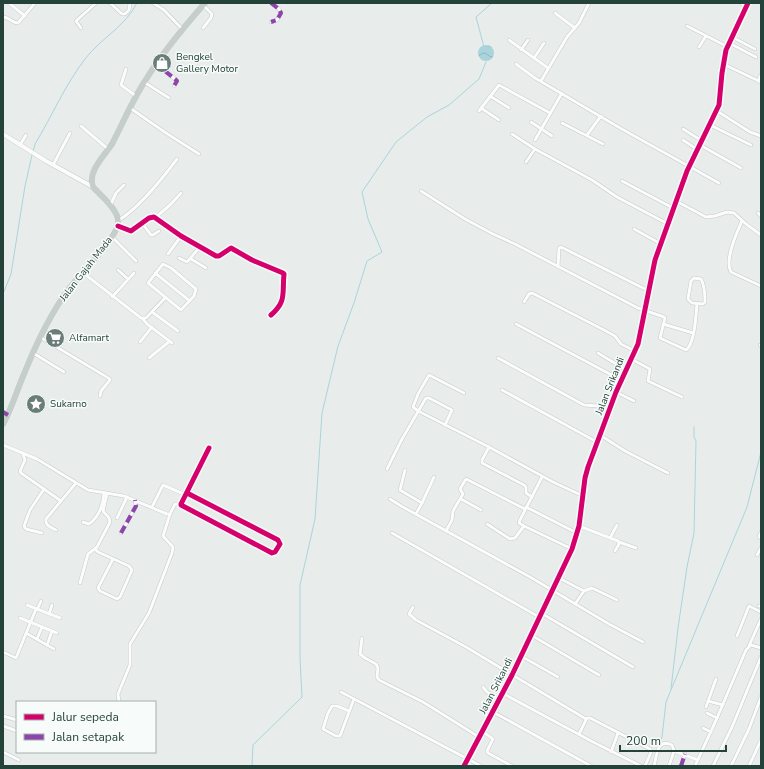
<svg xmlns="http://www.w3.org/2000/svg" width="764" height="769" font-family="'Nunito Sans',sans-serif">
	<style>
		.water { fill: url(#water-waves) }
		.lines { fill: none; stroke-linecap: round; stroke-linejoin: round }
		.stream { stroke: #a9d4db; stroke-width: 1 }
		.minor-casing { stroke: #c5cac8; stroke-width: 4 }
		.tertiary-casing { stroke: #c5cac8; stroke-width: 5 }
		.trunk-casing { stroke: #c3ccc9; stroke-width: 6 }
		.minor { stroke: #fcfcfc; stroke-width: 3 }
		.tertiary { stroke: #fcfcfc; stroke-width: 4 }
		.trunk { stroke: #c6cecc; stroke-width: 5 }
		.quiet { stroke: #8e44ad; stroke-width: 4; stroke-dasharray: 8 4; stroke-linecap: butt }
		.cycleway-casing { stroke: #f7fbf9; stroke-width: 8 }
		.cycleway { stroke: #d6006c; stroke-width: 5 }
		.labels { text-anchor: middle; dominant-baseline: central; stroke-width: 3; stroke-linejoin: round; paint-order: stroke }
		.poi-label { font-size: 10px; fill: #24423a; stroke: #f7fbf9; text-anchor: start }
		.street-label { font-size: 10px; fill: #24423a; stroke: #f7fbf9 }
	</style>
	<defs>
		<pattern id="water-waves" width="16" height="10" patternUnits="userSpaceOnUse"><rect width="16" height="10" fill="#a9d4db"/><path d="M0 5q4-4 8 0t8 0" fill="none" stroke="#91b7bd"/></pattern>
	</defs>
	<rect width="100%" height="100%" fill="#e8edeb"/>
	<!-- water -->
	<circle class="water" cx="486" cy="53" r="8"/>
	<g class="lines">
		<!-- stream -->
		<g class="stream">
			<polyline points="484,47 476,17 492,3"/>
			<path d="M 33,152 L 35,144 C 52,116 65,85 85,59 C 100,39 126,26 137,3"/>
			<polyline points="3,294 11,274 25,186 32,155"/>
			<polyline points="671,689 678,628 687,567 694,533 696,441 694,437 694,427"/>
			<polyline points="659,745 662,737 666,702 747,507 761,452"/>
			<polyline points="252,766 253,745 302,697 300,658 300,585 315,519 322,413 338,346 354,303 367,261 382,252 368,219 362,192 396,142 427,117 449,105 479,79 486,62"/>
		</g>
		<defs>
			<g id="minor">
				<polyline points="9,3 25,16"/>
				<polyline points="110,3 122,14 125,14 129,10 130,3"/>
				<polyline points="153,3 164,10 182,29"/>
				<polyline points="271,3 279,9 281,13 277,20 271,22"/>
				<polyline points="741,3 746,6"/>
				<polyline points="203,5 212,14 211,18 203,28"/>
				<polyline points="555,13 575,28"/>
				<path d="M 3,17 C 9,17 12,23 18,23 L 35,3"/>
				<polyline points="687,26 728,47"/>
				<polyline points="81,28 76,21 96,3"/>
				<polyline points="732,37 755,49"/>
				<polyline points="509,40 548,68"/>
				<polyline points="729,43 756,57"/>
				<polyline points="699,47 706,36"/>
				<polyline points="521,50 528,40"/>
				<polyline points="534,58 544,43"/>
				<polyline points="156,64 175,79 177,81 174,86"/>
				<polyline points="516,64 535,78 620,128 719,183"/>
				<polyline points="723,64 761,82"/>
				<polyline points="126,69 121,85 136,96"/>
				<polyline points="541,81 567,37 579,23 589,3"/>
				<polyline points="758,81 761,75"/>
				<polyline points="144,82 169,98"/>
				<polyline points="490,96 509,108"/>
				<polyline points="130,108 166,133 199,154"/>
				<polyline points="481,108 499,120"/>
				<polyline points="479,111 499,85 550,113"/>
				<polyline points="717,111 750,132 761,136"/>
				<polyline points="531,122 552,136"/>
				<polyline points="562,123 603,144"/>
				<polyline points="710,125 751,145"/>
				<polyline points="81,126 108,149"/>
				<polyline points="683,129 702,141"/>
				<polyline points="512,134 535,149 592,180 617,197 668,224"/>
				<polyline points="587,135 601,116"/>
				<polyline points="535,140 562,93"/>
				<polyline points="683,140 698,150"/>
				<polyline points="20,145 26,135"/>
				<polyline points="700,145 741,168"/>
				<polyline points="526,162 535,149"/>
				<polyline points="53,165 70,133"/>
				<polyline points="622,181 673,208"/>
				<path d="M 421,191 L 465,219 L 493,234 L 515,244 L 638,308 L 664,317 L 665,318 L 660,338 L 686,350 C 695,344 696,314 697,304"/>
				<polyline points="676,201 706,217 715,216 727,212 734,213 746,224 761,235"/>
				<polyline points="110,206 116,193 124,185"/>
				<polyline points="758,213 761,216"/>
				<polyline points="155,218 171,204 181,193"/>
				<path d="M 119,220 C 140,207 162,179 177,159"/>
				<path d="M 742,221 C 737,232 724,260 731,272 L 761,286"/>
				<polyline points="142,223 151,235 153,235 159,231"/>
				<path d="M 118,226 L 131,231 L 149,218 L 154,217 L 181,236 L 216,256 L 219,256 L 231,248 L 252,260 L 283,273 L 284,274 C 282,293 287,301 271,315"/>
				<polyline points="634,229 661,244"/>
				<polyline points="112,237 136,261"/>
				<polyline points="168,254 181,236"/>
				<polyline points="179,258 187,262 200,247"/>
				<polyline points="191,259 206,268"/>
				<polygon points="163,264 171,268 196,289 194,296 181,310 148,283"/>
				<polyline points="558,267 559,248 561,247 649,291"/>
				<polyline points="118,270 128,279"/>
				<polyline points="82,272 141,318 146,318 165,298"/>
				<polyline points="155,273 190,301"/>
				<path d="M 694,278 L 701,279 C 705,286 705,295 705,302 L 703,304 L 692,303 L 688,299 L 691,281 Z"/>
				<polyline points="112,297 134,273"/>
				<polyline points="524,302 529,294 532,293 604,330 615,336 621,344 635,351"/>
				<polyline points="152,312 178,331"/>
				<polyline points="143,319 147,324 172,343"/>
				<polyline points="516,324 621,380"/>
				<polyline points="663,324 693,333"/>
				<polyline points="40,337 110,379 110,380 101,391 100,396"/>
				<polyline points="140,342 152,327"/>
				<polyline points="760,345 761,346"/>
				<polyline points="33,353 64,372"/>
				<polyline points="598,353 626,370"/>
				<polyline points="149,358 170,341"/>
				<polyline points="498,358 584,405 598,406 609,412"/>
				<polyline points="631,359 650,369 648,381 682,397"/>
				<polyline points="502,390 597,442"/>
				<polyline points="616,392 634,401"/>
				<polyline points="464,393 429,375 418,394 413,407 418,411 489,447"/>
				<polyline points="3,412 8,415"/>
				<polyline points="600,435 625,451 668,473"/>
				<polyline points="3,445 37,459 88,490 124,496 167,514 170,514 175,504 181,504"/>
				<polyline points="23,454 25,460 20,471 21,473 61,501"/>
				<polyline points="387,469 402,439 426,398 429,398 452,410 445,425"/>
				<polyline points="405,470 400,490 422,503 416,514"/>
				<polyline points="187,493 278,540 280,544 275,552 272,553 181,505 181,504 209,448"/>
				<polyline points="532,497 526,493 526,487 524,485 482,463 482,460 489,447 553,482 583,496"/>
				<polyline points="390,499 401,506 530,577 609,624 643,642"/>
				<polyline points="461,499 481,510"/>
				<polyline points="422,503 434,477"/>
				<polyline points="152,507 163,485 186,495"/>
				<polyline points="526,507 577,533"/>
				<polyline points="117,518 127,497"/>
				<path d="M 83,522 L 89,524 C 99,517 103,505 104,493"/>
				<polyline points="487,524 510,539 515,538 524,526 572,549"/>
				<polyline points="524,526 519,523 520,520 542,477"/>
				<polyline points="579,526 618,541 619,544 615,551"/>
				<path d="M 56,530 C 51,527 45,526 46,519 L 76,483"/>
				<polyline points="446,531 452,520 453,511 463,494 460,489 466,479 525,509"/>
				<polyline points="761,532 759,537 761,538"/>
				<polyline points="42,533 26,529 24,526 30,510 44,489"/>
				<polyline points="121,533 136,506 135,500"/>
				<polyline points="392,533 539,617"/>
				<polyline points="610,538 617,525"/>
				<polyline points="619,542 636,548"/>
				<polyline points="95,549 98,552 129,566 132,570 120,597 117,599 100,591 98,588 113,559"/>
				<polyline points="757,555 761,548"/>
				<polyline points="559,578 584,591"/>
				<polyline points="80,583 88,554 97,547 110,522 109,518 103,511 107,494"/>
				<polyline points="575,604 584,591 592,588 617,600"/>
				<polyline points="27,605 60,618"/>
				<polyline points="759,606 761,606"/>
				<polyline points="413,607 409,614 416,620 466,647 586,719"/>
				<polyline points="37,610 41,601"/>
				<polyline points="541,613 633,667"/>
				<polyline points="49,614 52,605"/>
				<polyline points="20,618 57,633"/>
				<polyline points="26,633 54,649"/>
				<polyline points="531,635 599,675"/>
				<polyline points="737,636 749,606 761,612"/>
				<polyline points="362,638 360,654 365,658 376,664 378,668 377,677 379,680 423,702 479,737"/>
				<polyline points="37,639 42,627"/>
				<polyline points="47,645 52,631"/>
				<polyline points="749,646 761,619"/>
				<polyline points="3,652 16,658 36,609"/>
				<polyline points="521,656 558,677"/>
				<polyline points="483,687 487,692 499,700"/>
				<polyline points="341,692 481,766"/>
				<polyline points="502,693 593,742 641,766"/>
				<polyline points="708,701 723,705"/>
				<polyline points="119,702 118,694 130,665 130,644 149,613 172,553 173,547 163,536 170,514"/>
				<polyline points="706,707 716,679"/>
				<polyline points="349,711 337,706 332,706 328,713 323,729 336,736 340,736 354,699"/>
				<polyline points="493,712 591,766"/>
				<polyline points="707,713 717,718"/>
				<polyline points="3,716 17,720"/>
				<polyline points="3,726 17,731"/>
				<polyline points="703,728 711,732"/>
				<polyline points="482,731 493,739 487,751 488,753 512,766"/>
				<polyline points="579,734 587,718 590,718 650,749 651,752 645,766"/>
				<polyline points="674,751 698,760"/>
				<polyline points="3,752 19,760"/>
				<polyline points="611,752 618,733"/>
				<path d="M 654,766 C 657,755 657,738 672,745 L 674,751 L 669,766"/>
				<polyline points="681,766 685,754"/>
				<polyline points="695,766 717,718 746,650 751,645 761,648"/>
				<polyline points="713,766 732,727 761,657"/>
				<polyline points="731,766 749,729 761,697"/>
				<polyline points="749,766 761,740"/>
			</g>
			<g id="tertiary">
				<polyline points="3,134 46,161 93,187"/>
				<polyline points="464,766 512,675 572,549 579,526 585,478 588,467 616,392 638,344 655,260 687,171 719,105 722,73 726,50 748,3"/>
			</g>
			<path id="trunk" d="M 3,424 C 12,408 17,390 24,374 C 36,344 49,316 68,290 C 79,274 116,241 118,223 C 120,211 100,195 93,187 C 87,172 104,156 112,144 C 123,123 132,101 145,81 C 162,53 183,28 205,3"/>
		</defs>
		<!-- minor casing -->
		<use href="#minor" class="minor-casing"/>
		<!-- tertiary casing -->
		<use href="#tertiary" class="tertiary-casing"/>
		<!-- trunk casing -->
		<use href="#trunk" class="trunk-casing"/>
		<!-- minor -->
		<use href="#minor" class="minor"/>
		<!-- tertiary -->
		<use href="#tertiary" class="tertiary"/>
		<!-- trunk -->
		<use href="#trunk" class="trunk"/>
		<!-- quiet -->
		<g class="quiet">
			<polyline points="271,3 279,9 281,13 277,20 271,22"/>
			<polyline points="156,64 175,79 177,81 174,86"/>
			<polyline points="3,412 8,415"/>
			<polyline points="121,533 136,506 135,500"/>
			<polyline points="681,766 685,754"/>
		</g>
		<defs>
			<g id="cycleway">
				<path d="M 118,226 L 131,231 L 149,218 L 154,217 L 181,236 L 216,256 L 219,256 L 231,248 L 252,260 L 283,273 L 284,274 C 282,293 287,301 271,315"/>
				<polyline points="187,493 278,540 280,544 275,552 272,553 181,505 181,504 209,448"/>
				<polyline points="464,766 512,675 572,549 579,526 585,478 588,467 616,392 638,344 655,260 687,171 719,105 722,73 726,50 748,3"/>
			</g>
		</defs>
		<!-- cycleway casing -->
		<use href="#cycleway" class="cycleway-casing"/>
		<!-- cycleway -->
		<use href="#cycleway" class="cycleway"/>
	</g>
	<!-- icons -->
	<defs>
		<symbol id="shop-disc" viewBox="-11 -11 22 22"><circle r="9.5" fill="#697e78" stroke="#f7fbf9"/><path d="M-5-2.5h2.3a2.7 3.5 0 0 1 5.4 0H5L5.5 6h-11ZM-1.5-2.5h3a1.5 2.3 0 0 0-3 0Z" fill="#fff"/></symbol>
		<symbol id="supermarket-disc" viewBox="-11 -11 22 22"><circle r="9.5" fill="#697e78" stroke="#f7fbf9"/><path d="M-6-5.5h2.5l.6 2H6L4.5 2H-2.5L-4.4-4H-6ZM-1.5 3.2a1.3 1.3 0 1 0 .1 0ZM3 3.2a1.3 1.3 0 1 0 .1 0Z" fill="#fff"/></symbol>
		<symbol id="sight-disc" viewBox="-11 -11 22 22"><circle r="9.5" fill="#697e78" stroke="#f7fbf9"/><path d="M0-6L1.8-2.2L6-1.7L2.9 1.2L3.7 5.4L0 3.3L-3.7 5.4L-2.9 1.2L-6-1.7L-1.8-2.2Z" fill="#fff"/></symbol>
	</defs>
	<g fill-rule="evenodd">
		<use href="#shop-disc" x="151" y="52" width="22" height="22"/>
		<use href="#supermarket-disc" x="44" y="327" width="22" height="22"/>
		<use href="#sight-disc" x="25" y="393" width="22" height="22"/>
	</g>
	<g class="labels">
		<!-- poi labels -->
		<g class="poi-label">
			<text x="176" y="57">Bengkel<tspan x="176" dy="12">Gallery Motor</tspan></text>
			<text x="69" y="338">Alfamart</text>
			<text x="50" y="404">Sukarno</text>
		</g>
		<!-- street labels -->
		<g class="street-label">
			<text transform="translate(86 269) rotate(-52)">Jalan Gajah Mada</text>
			<text transform="translate(610 386) rotate(-68)">Jalan Srikandi</text>
			<text transform="translate(496 686) rotate(-63)">Jalan Srikandi</text>
		</g>
	</g>
	<!-- border -->
	<rect width="764" height="769" fill="none" stroke="#24423a" stroke-width="8"/>
	<!-- legend -->
	<rect x="16" y="701" width="140" height="52" fill="#f7fbf9" stroke="#a3b1ad"/>
	<rect x="24" y="714" width="20" height="6" fill="#d6006c" stroke="#a3b1ad"/>
	<text x="52" y="721" font-size="12" fill="#24423a">Jalur sepeda</text>
	<rect x="24" y="734" width="20" height="6" fill="#8e44ad" stroke="#a3b1ad"/>
	<text x="52" y="741" font-size="12" fill="#24423a">Jalan setapak</text>
	<!-- scale -->
	<path d="M620 745v6h106v-6" fill="none" stroke="#24423a" stroke-width="2"/>
	<text x="626" y="745" font-size="12" fill="#24423a" stroke="#f7fbf9" stroke-width="3" paint-order="stroke">200 m</text>
</svg>
